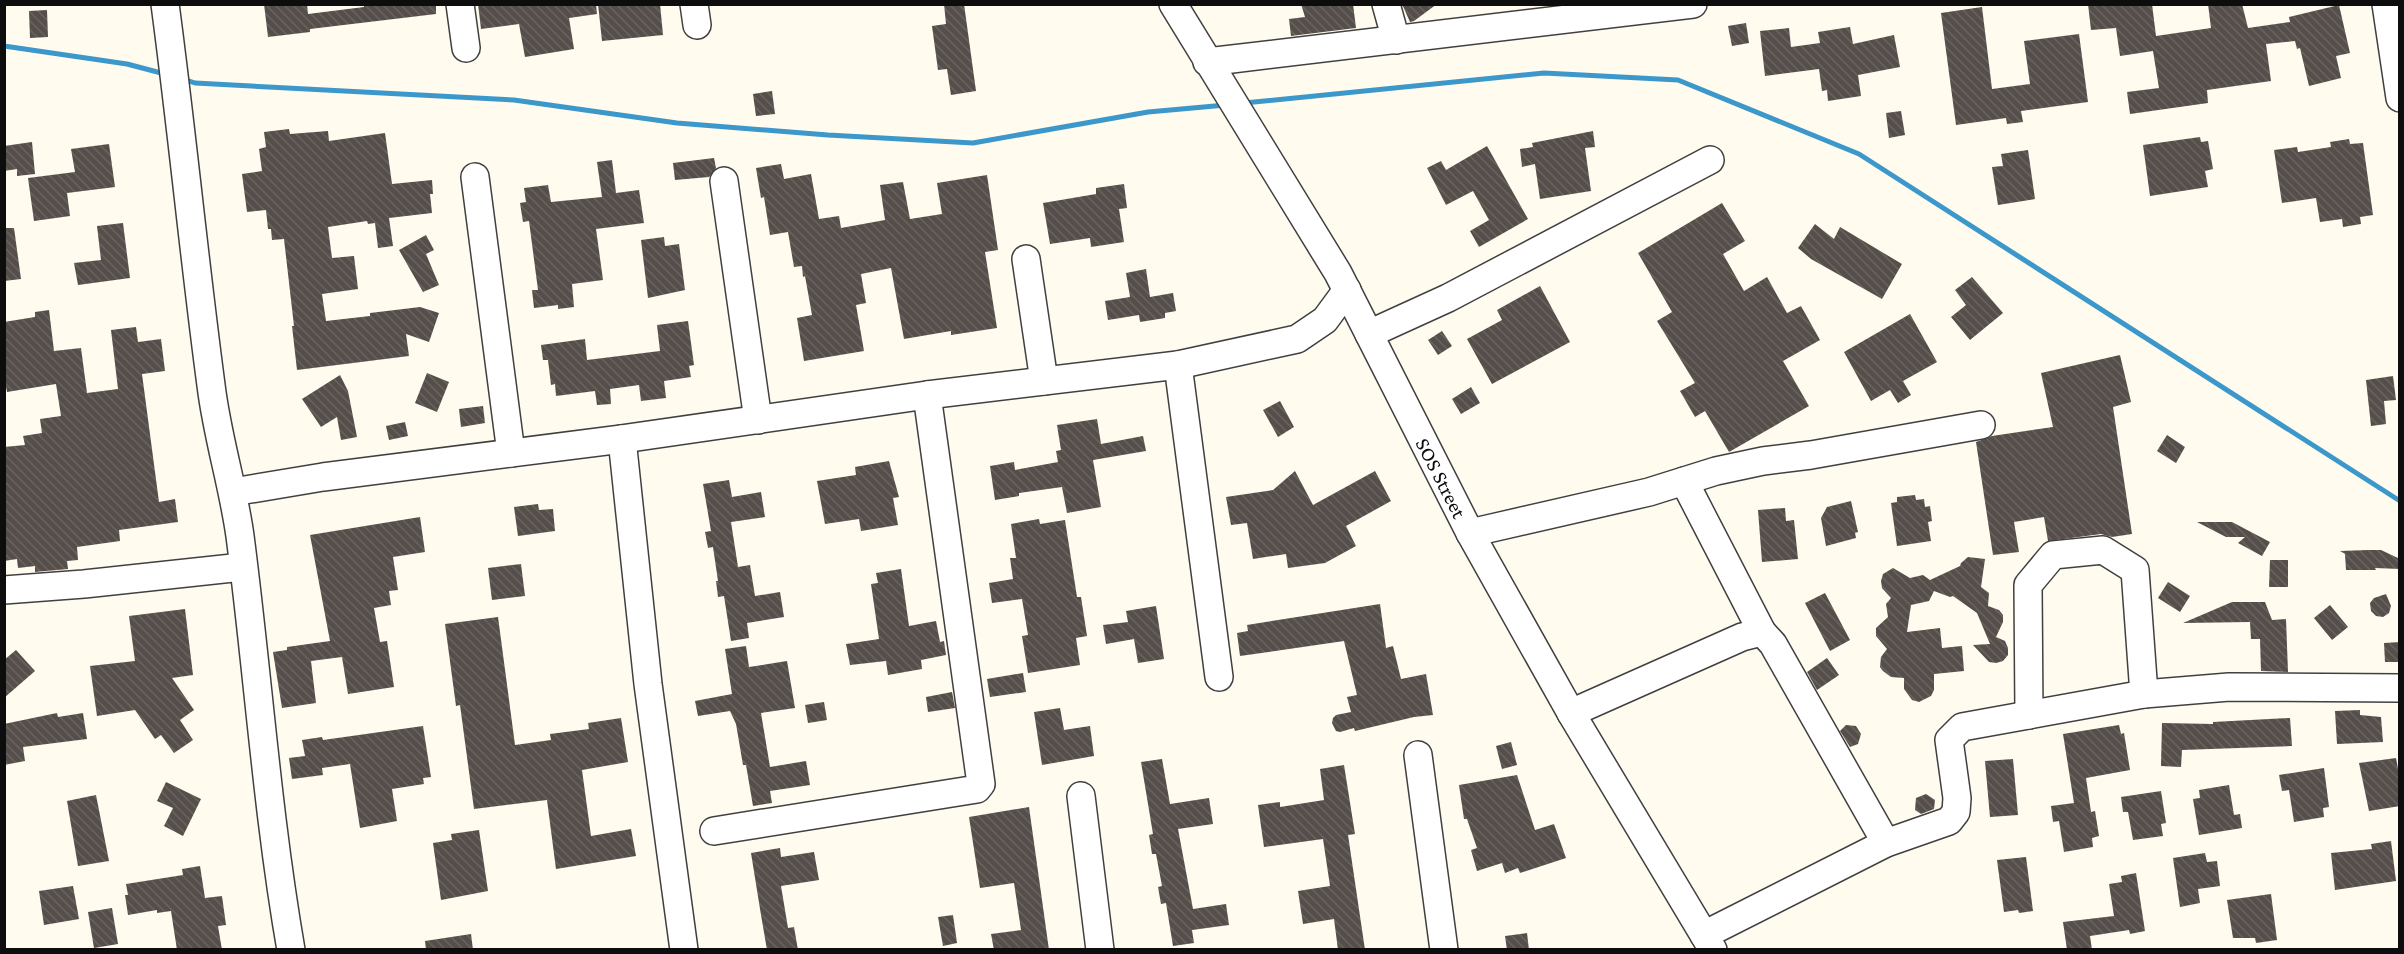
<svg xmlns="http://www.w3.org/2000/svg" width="2404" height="954" font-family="'Crimson Pro',serif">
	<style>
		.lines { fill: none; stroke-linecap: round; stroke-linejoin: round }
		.stream { stroke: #3c98cb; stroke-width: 5 }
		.building { fill: url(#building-back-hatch) }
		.minor-casing { stroke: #404040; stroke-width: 30 }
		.minor { stroke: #fff; stroke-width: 27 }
		.labels { text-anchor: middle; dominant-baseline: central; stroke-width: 6; stroke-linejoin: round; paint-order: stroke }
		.street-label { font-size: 21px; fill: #0d0d0d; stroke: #fff }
	</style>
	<defs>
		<pattern id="building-back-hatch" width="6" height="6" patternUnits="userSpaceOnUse" patternTransform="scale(1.5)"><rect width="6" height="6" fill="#564e4a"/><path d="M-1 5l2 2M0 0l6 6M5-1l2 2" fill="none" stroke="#696360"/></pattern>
	</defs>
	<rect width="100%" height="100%" fill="#fffbee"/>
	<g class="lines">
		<!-- stream -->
		<g class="stream">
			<polyline points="4,46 127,64 165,74"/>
			<polyline points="183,79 195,83 514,100 677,123 828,135 973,143 1148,112 1226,105"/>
			<polyline points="1244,103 1544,73 1678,80 1859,154 2400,501"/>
		</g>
	</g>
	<!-- building -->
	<g class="building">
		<polygon points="264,4 307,4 308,14 364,7 364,4 436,4 436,14 310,29 310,32 268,37"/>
		<polygon points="478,4 596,4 597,14 569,18 574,49 525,57 519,24 481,29"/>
		<polygon points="598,4 660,4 663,35 602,41"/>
		<polygon points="944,4 964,4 976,91 951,95 947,69 938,70 932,26 946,24"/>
		<polygon points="1301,4 1353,4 1356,28 1291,36 1289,19 1305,17"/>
		<polygon points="1402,4 1437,4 1414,21 1410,22"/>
		<polygon points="2088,4 2152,4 2156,36 2211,28 2208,4 2242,4 2248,28 2290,22 2289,17 2339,5 2350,53 2336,56 2341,78 2309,86 2300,48 2297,49 2295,41 2266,44 2271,81 2207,90 2208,103 2130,114 2127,92 2159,88 2153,51 2120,56 2116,28 2091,30"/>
		<polygon points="1982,7 1992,89 2030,84 2024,41 2079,34 2088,102 2021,111 2023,122 2007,124 2006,118 1956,125 1941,13"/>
		<polygon points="47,10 48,37 30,38 29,11"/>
		<polygon points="1746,23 1749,43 1732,46 1728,26"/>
		<polygon points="1850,27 1853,44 1894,35 1900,67 1858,75 1861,96 1828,101 1827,90 1822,91 1819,69 1765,76 1760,31 1789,28 1791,47 1820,43 1818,32"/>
		<polygon points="772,91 775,114 756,116 753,94"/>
		<polygon points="1901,111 1905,135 1889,138 1886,113"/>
		<polygon points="289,129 290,134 328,131 329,141 385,133 392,184 432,180 433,194 430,194 432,213 389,218 393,246 378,248 375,223 368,224 367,221 328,227 332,258 354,256 358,289 322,294 326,321 370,316 370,313 420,307 439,313 429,342 406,334 409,356 297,370 292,326 294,326 284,239 272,240 271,229 268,229 266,210 247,212 242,174 262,171 259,149 266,147 264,132"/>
		<polygon points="1593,131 1595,147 1585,148 1591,191 1540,199 1535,164 1522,167 1520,149 1533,147 1532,143"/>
		<polygon points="2200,137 2201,142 2208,141 2213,169 2205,171 2208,187 2150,196 2143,145"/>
		<polygon points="2349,139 2350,144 2363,143 2373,215 2360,217 2361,224 2343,227 2342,219 2320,222 2316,198 2282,203 2274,150 2297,147 2298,152 2331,147 2330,142"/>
		<polygon points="32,142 35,174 17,176 17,169 4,171 4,146"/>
		<polygon points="109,144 115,187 67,193 70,216 34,221 28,178 75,172 71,149"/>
		<polygon points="1487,146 1528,219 1479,247 1470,231 1489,220 1473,191 1446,205 1427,168 1441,161 1446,170"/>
		<polygon points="2028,150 2035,199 1998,205 1992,167 2003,166 2001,154"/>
		<polygon points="714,158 716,168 709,177 675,180 673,163"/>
		<polygon points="612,160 616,193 639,190 644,223 596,229 603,280 572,284 574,307 558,309 558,305 534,308 532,290 538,290 529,221 523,222 520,203 526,202 524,188 548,185 551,202 602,197 597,162"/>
		<polygon points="781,164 784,179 811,174 819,219 839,216 841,228 885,220 880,185 903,182 910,219 942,214 937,183 987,175 998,250 985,252 997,328 951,335 951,331 904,339 891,268 861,274 866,303 856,305 864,351 804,361 797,318 812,315 805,276 803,277 802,266 794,267 788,232 770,235 764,197 761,198 756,168"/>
		<polygon points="1124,184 1127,208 1119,209 1124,242 1091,247 1090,238 1050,244 1043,203 1096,194 1096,188"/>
		<polygon points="1722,203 1745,241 1723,254 1744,291 1767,277 1787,313 1801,306 1820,340 1783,361 1809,406 1729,452 1705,411 1695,417 1680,391 1695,383 1657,321 1672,312 1638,253"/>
		<polygon points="123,223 130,278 78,285 74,263 101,260 97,226"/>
		<polygon points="1815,224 1834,239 1840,227 1902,264 1882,299 1811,259 1798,248"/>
		<polygon points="4,228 14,228 21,279 4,281"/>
		<polygon points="426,235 434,250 426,254 439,285 423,292 399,250"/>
		<polygon points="664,237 665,246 679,244 685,290 648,298 641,240"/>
		<polygon points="1146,269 1150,297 1173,293 1176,311 1165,313 1165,318 1140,322 1139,315 1108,320 1105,301 1130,297 1126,273"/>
		<polygon points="1972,277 2003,313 1970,340 1951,317 1966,305 1955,290"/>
		<polygon points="1540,286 1570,342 1492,384 1467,339 1502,320 1497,310"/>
		<polygon points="49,310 54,351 81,348 87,393 118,389 111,330 136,327 138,342 161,339 165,371 142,374 159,502 175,499 178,522 119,530 120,541 77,547 78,560 67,561 68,569 35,572 35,566 18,568 17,559 4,561 4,447 25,445 23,436 42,433 40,419 61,416 56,384 7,392 4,375 4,322 35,317 35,312"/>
		<polygon points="1910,314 1937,362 1903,381 1911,395 1898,403 1890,390 1871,401 1844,352"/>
		<polygon points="688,321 694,365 689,366 691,377 664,381 666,398 641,401 639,385 610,389 611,404 597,405 595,391 556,396 555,384 551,385 548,360 543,360 541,345 585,339 587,360 660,351 657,325"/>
		<polygon points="1442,331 1452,346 1438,355 1428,340"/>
		<polygon points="2120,355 2131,402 2113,407 2132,534 2112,537 2101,534 2048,541 2044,517 2014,522 2019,552 1993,555 1976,442 1992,436 2053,427 2041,373"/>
		<polygon points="427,373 449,382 437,412 415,403"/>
		<polygon points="340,375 348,391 357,437 341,440 337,417 321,427 302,399"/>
		<polygon points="2393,376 2396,400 2384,401 2386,424 2371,426 2366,380"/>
		<polygon points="1471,387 1480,403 1461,414 1452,399"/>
		<polygon points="1280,401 1294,427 1278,437 1263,410"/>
		<polygon points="483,406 485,423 461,427 459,409"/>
		<polygon points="1097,419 1101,444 1143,436 1146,451 1093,460 1101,507 1067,513 1062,487 1019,493 1019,496 995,500 990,466 1014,462 1015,470 1058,462 1056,451 1061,450 1057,425"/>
		<polygon points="405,422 408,436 389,440 386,426"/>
		<polygon points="2167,435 2185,447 2176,463 2157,451"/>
		<polygon points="889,461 899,497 893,498 898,525 861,531 859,519 825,524 817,481 856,475 855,467"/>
		<polygon points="1295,471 1313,505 1375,471 1391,501 1346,526 1356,546 1325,563 1288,568 1286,554 1253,559 1247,523 1231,525 1226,497 1273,490"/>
		<polygon points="729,480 732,497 761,492 765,517 731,522 738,567 750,565 755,596 780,592 784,617 747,623 749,638 731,641 724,596 718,597 716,581 718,581 713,547 708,548 705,532 711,531 703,484"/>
		<polygon points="1915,495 1916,500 1924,499 1925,507 1930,506 1932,521 1928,522 1931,541 1897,546 1891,503 1897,502 1897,497"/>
		<polygon points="1851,501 1858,532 1855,533 1856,538 1826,546 1821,518 1827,507"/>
		<polygon points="538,504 539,510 553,509 555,531 518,536 514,507"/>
		<polygon points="1785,508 1786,521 1794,520 1798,559 1762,562 1758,510"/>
		<polygon points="420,517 425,552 393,557 398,590 389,591 391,605 374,608 380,642 387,641 394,687 348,694 342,657 311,661 316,703 282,708 273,652 287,650 287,647 330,641 310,535"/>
		<polygon points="1039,519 1040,524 1065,520 1077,597 1081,597 1087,636 1076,638 1080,665 1028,673 1022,636 1028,635 1022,599 992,603 989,583 1013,579 1010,558 1016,558 1011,524"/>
		<polygon points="2197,522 2232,522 2270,542 2262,556 2238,543 2245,537 2226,537"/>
		<polygon points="2368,550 2381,550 2400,559 2400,569 2375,568 2376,570 2346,570 2345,554 2340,551"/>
		<polygon points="1968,557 1985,559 1981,587 1989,593 1988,606 1999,610 2003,615 2003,622 1996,637 2005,641 2008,648 2008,655 2003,661 1996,663 1989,662 1973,645 1990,644 1977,613 1953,596 1950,597 1934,591 1929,601 1911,605 1907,632 1940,628 1942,648 1962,646 1964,671 1934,674 1934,690 1931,696 1919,702 1912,700 1904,689 1904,678 1891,677 1883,671 1880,667 1881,657 1887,649 1876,636 1876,628 1888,617 1886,604 1891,598 1882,588 1881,581 1883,574 1893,568 1910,578 1923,575 1930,580 1960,566 1961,563"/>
		<polygon points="2270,560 2288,560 2288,587 2269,587"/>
		<polygon points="521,564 525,596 492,600 488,568"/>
		<polygon points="901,569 909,626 936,621 940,642 944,641 946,655 921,660 922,669 888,675 886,661 850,665 846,644 879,639 871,584 878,583 876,573"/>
		<polygon points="2168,582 2190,596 2180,612 2158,598"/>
		<polygon points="1825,593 1850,640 1830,651 1805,603"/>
		<polygon points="2386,594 2391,606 2389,613 2383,617 2376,616 2371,611 2370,603 2374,598"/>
		<polygon points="2232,602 2265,602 2272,620 2286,619 2288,672 2261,671 2260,639 2251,639 2250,622 2183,623"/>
		<polygon points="1380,604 1386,648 1393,646 1401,679 1426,674 1433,715 1414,717 1355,731 1354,728 1340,732 1336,731 1332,723 1333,718 1336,715 1351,712 1347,697 1357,695 1344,641 1240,656 1237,633 1248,631 1247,625"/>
		<polygon points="2330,605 2348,627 2332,640 2314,618"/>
		<polygon points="1156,606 1164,659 1138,663 1134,639 1106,644 1103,625 1128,622 1126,611"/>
		<polygon points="185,609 193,675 172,678 194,710 180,720 193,740 174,753 161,735 155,739 135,710 97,716 90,666 135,661 129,616"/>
		<polygon points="498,617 515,745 551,740 550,734 589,729 588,723 621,718 628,762 582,770 591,836 631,829 636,856 556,869 547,800 474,809 460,705 456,706 445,624"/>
		<polygon points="2400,642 2400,662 2385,662 2384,643"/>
		<polygon points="746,646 749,667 787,661 795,708 761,713 770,767 806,761 810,785 770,791 772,803 753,806 746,765 743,765 736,724 730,711 698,716 695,701 732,694 725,649"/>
		<polygon points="16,650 35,671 4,698 4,660"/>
		<polygon points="1827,658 1839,675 1817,690 1807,672"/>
		<polygon points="1023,673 1026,692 990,697 987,679"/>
		<polygon points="952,692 955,708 928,712 926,697"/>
		<polygon points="824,702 827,720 808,723 805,705"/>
		<polygon points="1060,708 1064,730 1090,726 1094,756 1042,765 1034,712"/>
		<polygon points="2360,710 2360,715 2381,717 2383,742 2337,744 2335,711"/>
		<polygon points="57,713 58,717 83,713 87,739 23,747 25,761 4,765 4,724"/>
		<polygon points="2290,718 2292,746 2182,750 2181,767 2161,766 2162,723 2213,724 2213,722"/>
		<polygon points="1846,725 1856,726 1861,734 1858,744 1850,747 1840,731"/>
		<polygon points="2119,725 2121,734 2124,733 2130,770 2086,778 2091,812 2095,811 2099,836 2092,838 2093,847 2064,852 2059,821 2053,822 2051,806 2074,803 2063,734"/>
		<polygon points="423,726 431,777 423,778 424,784 392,789 397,821 360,828 350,764 322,768 323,775 292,779 289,758 305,756 302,740 322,737 323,740"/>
		<polygon points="1511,742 1517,765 1502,769 1496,746"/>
		<polygon points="2396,758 2400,779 2400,806 2369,811 2359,763"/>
		<polygon points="1162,759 1170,804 1209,798 1213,824 1178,829 1193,909 1226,904 1229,925 1192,930 1194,943 1173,946 1166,903 1161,904 1158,887 1162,886 1156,854 1152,854 1149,835 1153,834 1141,762"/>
		<polygon points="2013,759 2018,815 1990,817 1985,761"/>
		<polygon points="1344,765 1355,834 1348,835 1365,950 1338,950 1334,919 1303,924 1298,891 1330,886 1323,839 1264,847 1258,805 1280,802 1280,807 1324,800 1320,769"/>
		<polygon points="2324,768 2329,807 2323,808 2324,817 2294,822 2289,790 2282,791 2279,775"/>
		<polygon points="1517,775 1535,830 1554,824 1566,858 1520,873 1518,868 1505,873 1502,863 1477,871 1471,850 1477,848 1467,819 1464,819 1459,785"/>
		<polygon points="166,782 201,799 183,836 164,826 173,808 157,801"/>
		<polygon points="2229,785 2234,815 2240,814 2242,828 2199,835 2193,799 2200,798 2199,790"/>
		<polygon points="2161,791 2166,823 2161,824 2163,836 2133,840 2128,812 2123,812 2121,797"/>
		<polygon points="1926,794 1935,800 1934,809 1921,814 1915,810 1916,798"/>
		<polygon points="96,795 109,861 78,866 67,801"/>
		<polygon points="1029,807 1049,950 994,950 991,934 1021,930 1014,883 980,888 969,817"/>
		<polygon points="479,830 488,891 441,900 433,843 452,840 451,834"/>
		<polygon points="2391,841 2396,881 2335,890 2331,853 2372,849 2371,844"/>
		<polygon points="780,848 781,857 814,852 819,880 781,886 788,928 794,927 798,950 767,950 761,915 751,853"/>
		<polygon points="2205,853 2207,862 2217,861 2220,886 2198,889 2200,903 2180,907 2173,858"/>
		<polygon points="2026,857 2033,911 2019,913 2018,910 2004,912 1997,860"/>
		<polygon points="200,866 205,898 222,896 226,925 218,926 222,950 177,950 171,911 157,913 157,910 128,915 125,895 128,895 126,884 183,875 182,869"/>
		<polygon points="2136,873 2145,931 2130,934 2129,930 2090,936 2092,950 2067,950 2063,922 2114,916 2109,884 2122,882 2121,876"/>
		<polygon points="73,886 79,919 44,925 39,891"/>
		<polygon points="2271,894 2277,940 2256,943 2255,938 2233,938 2227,900"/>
		<polygon points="112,908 118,944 94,948 88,912"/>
		<polygon points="953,915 957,943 943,946 938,917"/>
		<polygon points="1527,933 1529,950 1507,950 1505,936"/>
		<polygon points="471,934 473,950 426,950 425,941"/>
	</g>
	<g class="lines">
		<defs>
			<g id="minor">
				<path d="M 165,4 C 182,131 194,258 211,385 C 217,436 233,485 240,536 C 258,674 267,812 291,950"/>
				<polyline points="460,4 466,48"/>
				<polyline points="694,4 697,25"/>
				<polyline points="1173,4 1338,273 1470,533 1571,713 1713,950"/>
				<polyline points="1386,4 1396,40"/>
				<polyline points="2386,4 2400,98"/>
				<polyline points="1207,62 1693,4"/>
				<polyline points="475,177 511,453"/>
				<polyline points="724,181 758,420"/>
				<polyline points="1026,259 1044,381"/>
				<polyline points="1369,334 1448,298 1710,160"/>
				<polyline points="1178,365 1219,677"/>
				<polyline points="622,439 648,684 684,950"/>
				<polyline points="1684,481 1762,632 1773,644 1886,843"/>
				<polyline points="233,492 323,477 622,439 927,395 1178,365 1297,339 1325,320 1347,290"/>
				<polyline points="1470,533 1649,492 1716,471 1763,461 1811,455 1981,425"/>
				<polyline points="4,590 84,584 242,567"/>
				<polyline points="1571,713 1742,637 1762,632"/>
				<polyline points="2029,715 2028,585 2053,555 2103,550 2135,570 2144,694"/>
				<polyline points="1418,755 1444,950"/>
				<polyline points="1081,796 1100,950"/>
				<polyline points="714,831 977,789 981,784 927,395"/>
				<polyline points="1704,935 1886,843 1949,821 1956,812 1957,798 1949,740 1962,727 2144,694 2229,687 2400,688"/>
			</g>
		</defs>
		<!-- minor casing -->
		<use href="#minor" class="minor-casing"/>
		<!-- minor -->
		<use href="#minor" class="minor"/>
	</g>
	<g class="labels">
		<!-- street labels -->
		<g class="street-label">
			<text transform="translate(1441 478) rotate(63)">SOS Street</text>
		</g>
	</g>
	<!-- border -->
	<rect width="2404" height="954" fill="none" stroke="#0d0d0d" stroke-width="12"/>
</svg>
